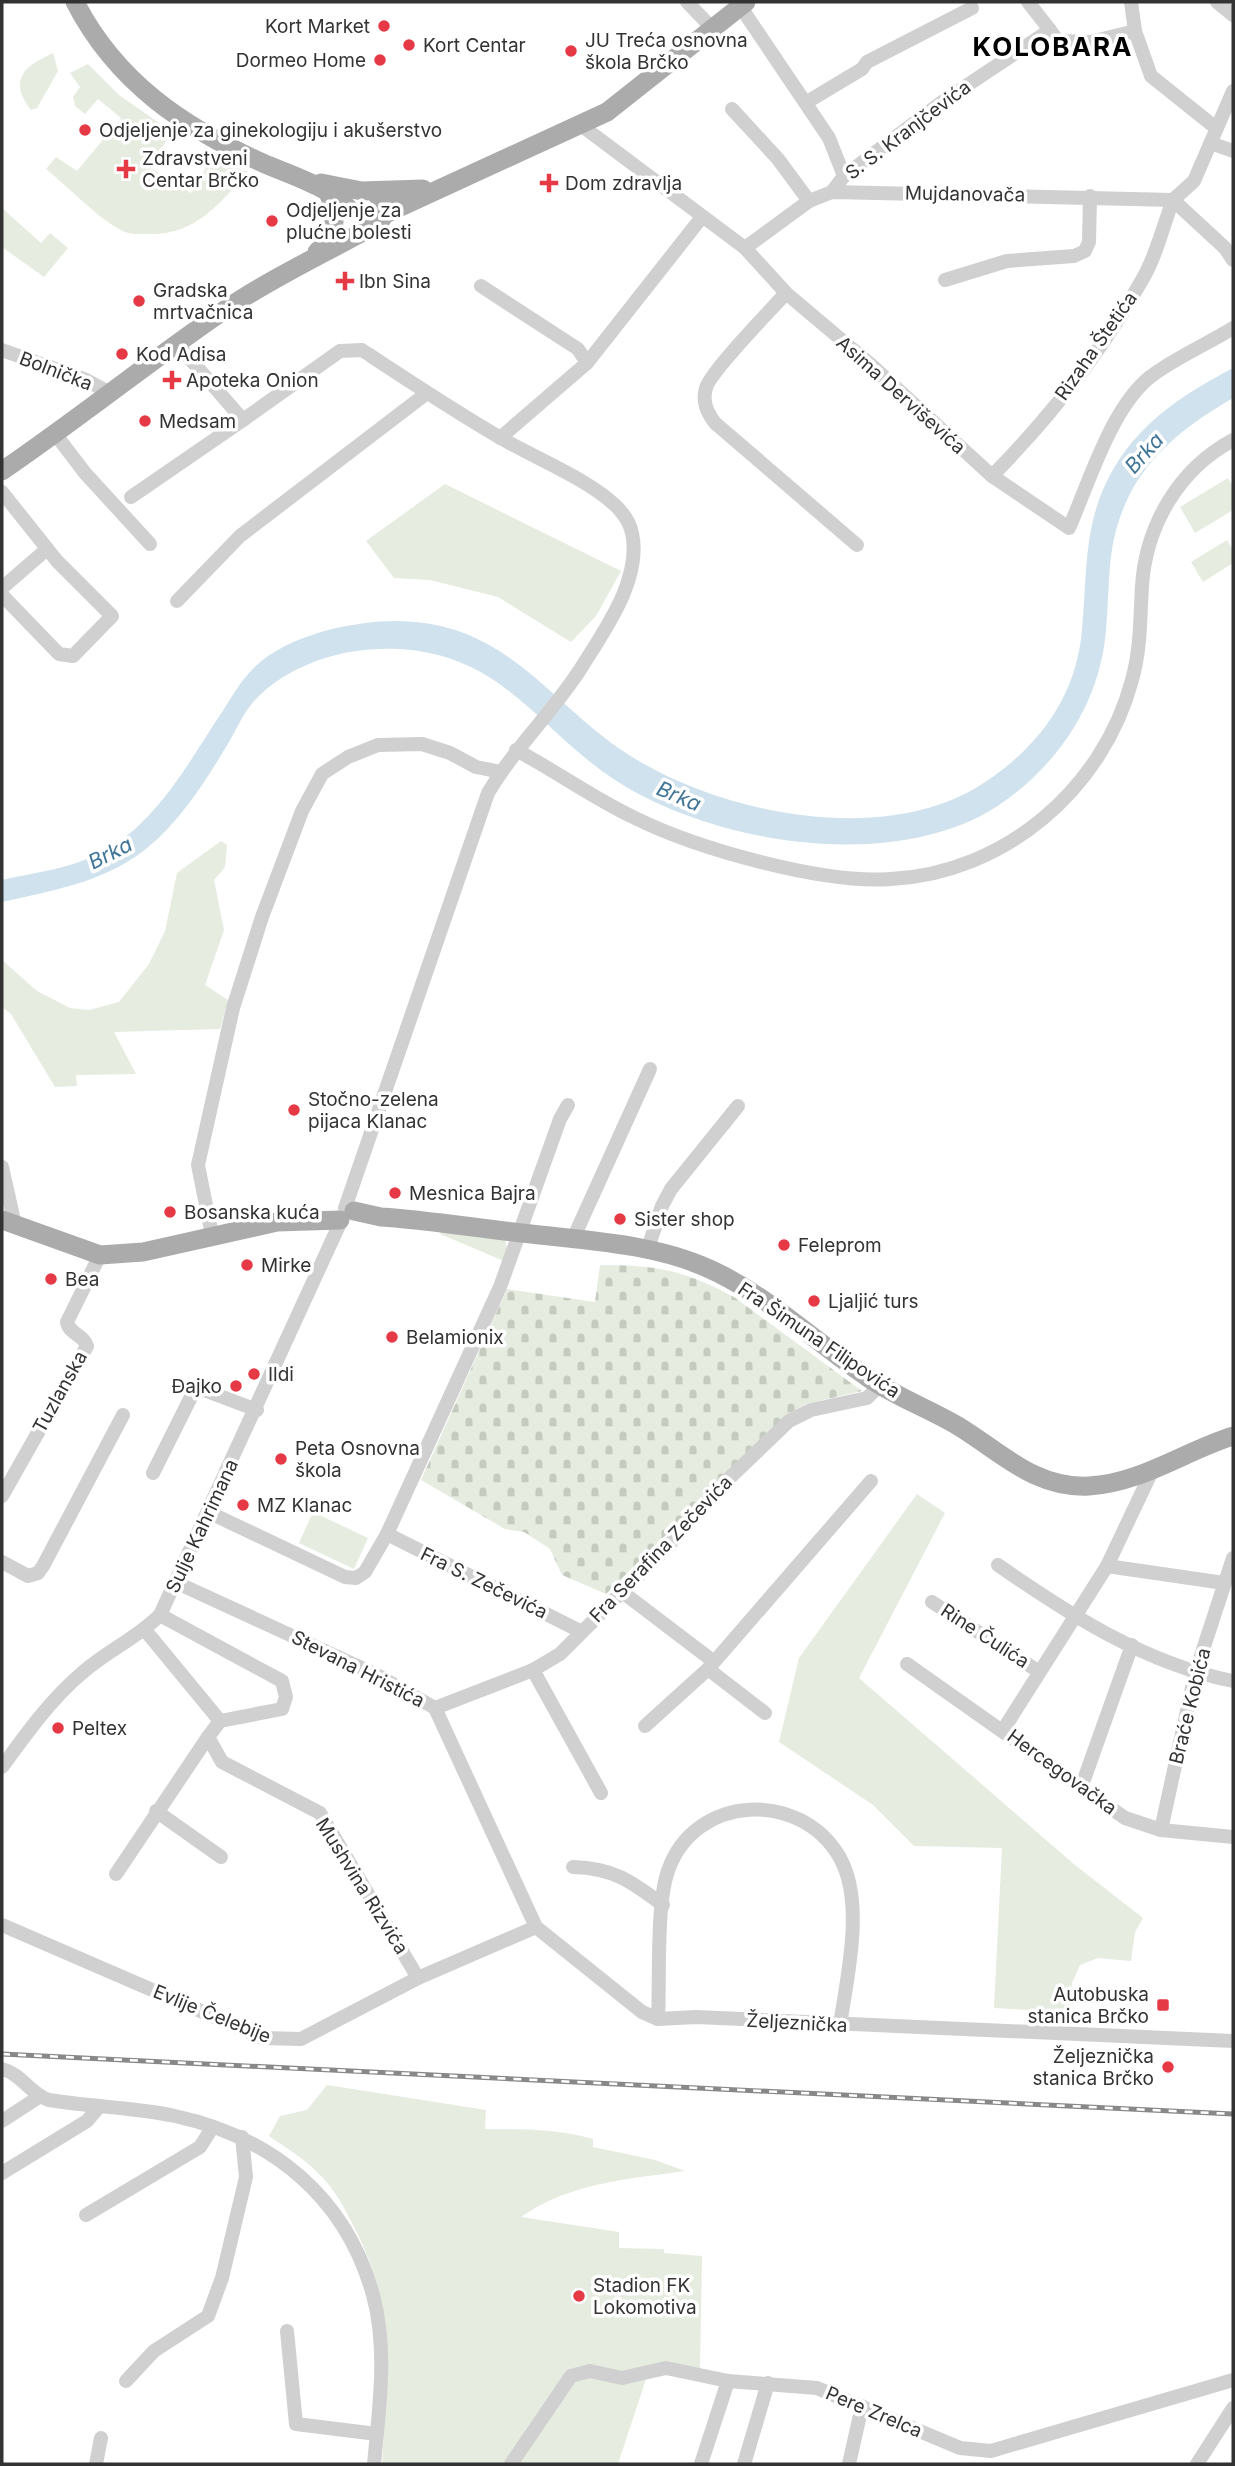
<svg xmlns="http://www.w3.org/2000/svg" width="1235" height="2466" font-family="Inter,sans-serif">
	<style>
		.green { fill: #e6ecdf }
		.cemetery { fill: url(#cemetery-stones) }
		.water { fill: #cfe2ee }
		.lines { fill: none; stroke-linecap: round; stroke-linejoin: round }
		.minor { stroke: #d0d0d0; stroke-width: 14 }
		.major { stroke: #ababab; stroke-width: 19 }
		.rail-casing { stroke: #888; stroke-width: 5 }
		.rail { stroke: #fff; stroke-width: 2.5; stroke-dasharray: 8; stroke-linecap: butt }
		.poi-dot { fill: #e63946; stroke: #fff; stroke-width: 2.5 }
		.labels { text-anchor: middle; dominant-baseline: central; stroke-width: 7; stroke-linejoin: round; paint-order: stroke }
		.poi-label { font-size: 19px; fill: #333; stroke: #fff; text-anchor: start }
		.street-label { font-size: 19px; fill: #333; stroke: #fff }
		.water-label { font-size: 21px; font-style: italic; fill: #3f7597; stroke: #fff }
		.district-label { font-size: 26px; font-weight: bold; letter-spacing: 2px; fill: #000; stroke: #fff }
	</style>
	<defs>
		<pattern id="cemetery-stones" width="16" height="16" patternUnits="userSpaceOnUse" patternTransform="scale(1.75)"><rect width="16" height="16" fill="#e6ecdf"/><path d="M2 7V4a2 2 0 0 1 4 0v3zM10 15v-3a2 2 0 0 1 4 0v3z" fill="#c6cbc0"/></pattern>
	</defs>
	<rect width="100%" height="100%" fill="#fff"/>
	<!-- green -->
	<g class="green">
		<path d="M 53,53 L 58,71 L 37,108 L 31,110 C 7,79 25,66 53,53 Z"/>
		<path d="M 88,64 L 119,95 L 172,132 L 149,167 L 191,193 L 213,156 L 248,172 C 219,204 195,236 147,234 C 139,234 129,235 121,230 C 99,219 67,186 46,169 L 56,157 L 77,171 L 121,118 L 98,99 L 85,114 L 75,106 L 73,97 L 80,87 L 70,73 Z"/>
		<polygon points="2,208 41,243 50,233 68,248 44,277 2,247"/>
		<polygon points="1228,478 1233,487 1233,510 1195,533 1180,507"/>
		<polygon points="445,484 621,571 596,616 571,642 498,597 430,580 394,578 366,541"/>
		<polygon points="1227,540 1233,550 1233,563 1203,582 1191,562"/>
		<polygon points="221,841 227,845 225,867 214,880 224,930 205,985 228,1000 220,1029 114,1032 136,1074 76,1075 77,1086 55,1087 11,1014 2,1007 2,960 37,991 70,1008 89,1010 119,1002 149,964 165,931 177,873"/>
		<polygon points="441,1231 505,1239 507,1249 504,1261 440,1234"/>
		<polygon points="917,1494 945,1513 859,1678 1075,1865 1143,1918 1135,1932 1131,1961 1098,1958 1080,1965 1072,1983 1070,2012 994,2008 1002,1848 914,1846 873,1805 779,1742 799,1658"/>
		<polygon points="313,1512 368,1538 354,1569 299,1543"/>
		<path d="M 327,2085 L 486,2110 L 485,2129 C 522,2129 557,2129 593,2139 L 593,2147 L 655,2160 L 685,2171 C 624,2180 572,2182 521,2217 L 619,2232 L 619,2248 L 664,2249 L 664,2253 L 702,2256 L 700,2370 L 650,2367 L 618,2464 L 382,2464 C 387,2380 396,2307 355,2229 C 345,2208 334,2188 316,2171 C 303,2158 285,2147 269,2136 L 280,2116 L 307,2110 Z"/>
	</g>
	<!-- cemetery -->
	<path class="cemetery" d="M 600,1265 C 655,1265 684,1270 734,1297 L 862,1391 L 806,1404 L 790,1413 L 606,1594 L 562,1575 L 550,1549 L 524,1532 L 505,1529 L 421,1480 L 507,1289 L 595,1302 Z"/>
	<!-- water -->
	<path class="water" d="M 1233,368 L 1233,398 C 1192,422 1154,449 1131,492 C 1105,542 1111,578 1106,630 C 1100,704 1057,767 996,807 C 893,873 713,844 615,780 C 536,728 505,656 400,649 C 348,646 291,662 255,700 C 244,712 237,728 229,742 C 205,782 179,824 142,852 C 101,883 50,891 2,902 L 2,880 C 38,872 81,867 113,846 C 160,815 188,764 218,718 C 231,699 240,680 257,665 C 276,647 308,635 332,629 C 360,623 387,619 415,622 C 504,630 545,693 610,742 C 701,810 871,848 974,789 C 1033,754 1076,701 1082,630 C 1088,565 1082,512 1123,454 C 1152,414 1190,391 1233,368 Z"/>
	<g class="lines">
		<!-- minor -->
		<g class="minor">
			<polyline points="687,2 711,27"/>
			<polyline points="1028,2 1050,30"/>
			<polyline points="1131,2 1135,31 1151,76 1216,128"/>
			<polyline points="1217,2 1233,15"/>
			<polyline points="740,6 829,138 844,176"/>
			<polyline points="807,102 862,69 867,62 972,8"/>
			<polyline points="732,109 778,159 809,201"/>
			<path d="M 582,126 L 745,248 L 786,293 L 869,363 L 992,476 L 1069,528 C 1089,483 1111,408 1150,377 C 1176,357 1206,345 1233,328"/>
			<polyline points="1213,144 1233,151"/>
			<polyline points="832,192 844,176 942,102 1050,30 1058,41 1090,42 1135,31"/>
			<polyline points="745,248 809,201 832,192 1173,200 1194,181 1233,91"/>
			<polyline points="945,280 1007,261 1074,256 1085,251 1089,242 1090,196"/>
			<polyline points="481,286 578,349 587,363 500,438"/>
			<path d="M 786,293 C 771,310 710,372 706,388 C 702,402 707,412 715,423 L 857,545"/>
			<path d="M 177,344 L 243,420 L 340,351 L 362,350 C 409,381 457,413 506,441 C 540,460 589,480 616,506 C 624,514 630,523 632,533 C 642,578 606,628 583,665 C 555,710 515,747 488,793 L 345,1208"/>
			<polyline points="2,350 84,379 110,393"/>
			<polyline points="587,363 702,217"/>
			<polyline points="56,435 85,473 150,544"/>
			<path d="M 992,476 C 1048,419 1102,351 1142,280 C 1156,257 1163,226 1173,200 L 1225,248 L 1233,260"/>
			<polyline points="2,492 57,561 112,616 73,656 59,654 2,595"/>
			<polyline points="131,497 243,420"/>
			<polyline points="2,588 47,549"/>
			<polyline points="177,601 240,536 427,393"/>
			<path d="M 516,750 C 556,771 594,799 635,818 C 698,849 822,884 891,879 C 1005,873 1103,789 1132,680 C 1141,648 1140,618 1142,586 C 1146,525 1179,469 1233,440"/>
			<polyline points="2,1167 15,1225"/>
			<polyline points="212,1235 198,1165 233,1008 262,917 302,811 322,774 348,757 378,745 422,744 450,753 476,767 501,772"/>
			<polyline points="573,1239 650,1069"/>
			<polyline points="647,1251 662,1206 671,1189 738,1106"/>
			<polyline points="153,1473 196,1387 257,1410"/>
			<path d="M 2,1496 L 87,1346 C 84,1335 69,1334 67,1322 L 100,1255"/>
			<polyline points="208,1512 345,1577 356,1578 365,1572 387,1534 500,1287 560,1119 568,1105"/>
			<polyline points="387,1534 582,1632"/>
			<polyline points="2,1562 28,1576 38,1573 43,1566 123,1415"/>
			<path d="M 998,1565 C 1070,1615 1146,1664 1233,1681"/>
			<polyline points="1107,1566 1224,1583"/>
			<polyline points="175,1582 377,1675 435,1708 536,1927 642,2012 658,2019 696,2017 1233,2041"/>
			<polyline points="621,1591 713,1661"/>
			<polyline points="932,1602 1038,1671"/>
			<polyline points="160,1615 282,1681 286,1697 282,1709 220,1721"/>
			<polyline points="145,1630 220,1721 208,1737 222,1762 320,1813 418,1978"/>
			<polyline points="907,1664 1125,1818 1161,1830 1233,1837"/>
			<polyline points="708,1669 765,1713"/>
			<polyline points="533,1670 601,1793"/>
			<polyline points="435,1708 533,1670 560,1654 669,1545 718,1489 789,1421 811,1410 867,1398 880,1385"/>
			<polyline points="645,1726 708,1669 871,1481"/>
			<polyline points="1003,1730 1107,1566 1152,1471"/>
			<path d="M 2,1767 C 26,1734 51,1699 82,1673 C 107,1651 137,1638 160,1615 L 341,1221"/>
			<polyline points="1081,1788 1132,1645"/>
			<polyline points="156,1811 221,1857"/>
			<polyline points="1161,1830 1195,1674 1233,1558"/>
			<path d="M 573,1867 C 613,1868 631,1881 663,1905"/>
			<polyline points="116,1874 208,1737"/>
			<polyline points="2,1925 263,2038 301,2039 418,1978 536,1927"/>
			<path d="M 658,2019 C 660,1981 656,1904 668,1871 C 694,1794 801,1789 840,1858 C 865,1903 847,1977 840,2025"/>
			<path d="M 2,2069 C 22,2074 30,2094 49,2100 C 91,2107 134,2107 175,2116 C 272,2137 346,2197 373,2295 C 388,2350 379,2409 374,2464"/>
			<polyline points="2,2121 39,2097"/>
			<polyline points="2,2173 87,2121 98,2108"/>
			<polyline points="86,2215 200,2147 212,2128"/>
			<polyline points="287,2331 296,2424 377,2434"/>
			<polyline points="126,2381 154,2351 208,2316 222,2278 246,2177 242,2137"/>
			<polyline points="96,2464 101,2438"/>
			<polyline points="511,2464 571,2376 590,2371 622,2378 666,2368 728,2381 817,2388 960,2448 991,2451 1233,2380"/>
			<polyline points="701,2464 728,2381"/>
			<polyline points="744,2464 768,2383"/>
			<polyline points="849,2464 862,2406"/>
			<polyline points="1197,2464 1233,2408"/>
		</g>
		<!-- major -->
		<g class="major">
			<path d="M 75,2 C 116,82 184,128 265,164 C 289,174 334,189 349,209"/>
			<polyline points="321,183 362,191 423,189"/>
			<polyline points="385,214 607,112 746,2"/>
			<path d="M 317,252 C 335,235 339,217 329,195"/>
			<path d="M 2,471 C 78,419 150,361 226,309 C 275,276 328,252 379,223 L 385,214 L 385,203 L 373,191"/>
			<path d="M 354,1211 L 381,1217 C 428,1220 475,1228 522,1233 C 587,1241 659,1243 718,1273 C 773,1300 819,1345 870,1379 C 897,1397 929,1409 958,1426 C 1001,1452 1035,1489 1089,1486 C 1141,1483 1185,1451 1233,1436"/>
			<polyline points="2,1220 100,1255 143,1252 277,1222 340,1220"/>
		</g>
		<defs>
			<polyline id="rail" points="2,2054 1233,2114"/>
		</defs>
		<!-- rail casing -->
		<use href="#rail" class="rail-casing"/>
		<!-- rail -->
		<use href="#rail" class="rail"/>
	</g>
	<!-- markers -->
	<g class="poi-dot">
		<circle cx="384" cy="26" r="7"/>
		<circle cx="409" cy="45" r="7"/>
		<circle cx="571" cy="51" r="7"/>
		<circle cx="380" cy="60" r="7"/>
		<circle cx="85" cy="130" r="7"/>
		<path d="M122.5 158.5h7v7h7v7h-7v7h-7v-7h-7v-7h7z"/>
		<path d="M545.5 172.5h7v7h7v7h-7v7h-7v-7h-7v-7h7z"/>
		<circle cx="272" cy="221" r="7"/>
		<path d="M341.5 270.5h7v7h7v7h-7v7h-7v-7h-7v-7h7z"/>
		<circle cx="139" cy="301" r="7"/>
		<circle cx="122" cy="354" r="7"/>
		<path d="M168.5 369.5h7v7h7v7h-7v7h-7v-7h-7v-7h7z"/>
		<circle cx="145" cy="421" r="7"/>
		<circle cx="294" cy="1110" r="7"/>
		<circle cx="395" cy="1193" r="7"/>
		<circle cx="170" cy="1212" r="7"/>
		<circle cx="620" cy="1219" r="7"/>
		<circle cx="784" cy="1245" r="7"/>
		<circle cx="247" cy="1265" r="7"/>
		<circle cx="51" cy="1279" r="7"/>
		<circle cx="814" cy="1301" r="7"/>
		<circle cx="392" cy="1337" r="7"/>
		<circle cx="254" cy="1374" r="7"/>
		<circle cx="236" cy="1386" r="7"/>
		<circle cx="281" cy="1459" r="7"/>
		<circle cx="243" cy="1505" r="7"/>
		<circle cx="58" cy="1728" r="7"/>
		<rect x="1156" y="1998" width="14" height="14" rx="3.5"/>
		<circle cx="1168" cy="2067" r="7"/>
		<circle cx="579" cy="2296" r="7"/>
	</g>
	<g class="labels">
		<!-- poi labels -->
		<g class="poi-label">
			<text x="370" y="26" text-anchor="end">Kort Market</text>
			<text x="585" y="40">JU Treća osnovna<tspan x="585" dy="22">škola Brčko</tspan></text>
			<text x="423" y="45">Kort Centar</text>
			<text x="366" y="60" text-anchor="end">Dormeo Home</text>
			<text x="99" y="130">Odjeljenje za ginekologiju i akušerstvo</text>
			<text x="142" y="158">Zdravstveni<tspan x="142" dy="22">Centar Brčko</tspan></text>
			<text x="565" y="183">Dom zdravlja</text>
			<text x="286" y="210">Odjeljenje za<tspan x="286" dy="22">plućne bolesti</tspan></text>
			<text x="359" y="281">Ibn Sina</text>
			<text x="153" y="290">Gradska<tspan x="153" dy="22">mrtvačnica</tspan></text>
			<text x="136" y="354">Kod Adisa</text>
			<text x="186" y="380">Apoteka Onion</text>
			<text x="159" y="421">Medsam</text>
			<text x="308" y="1099">Stočno-zelena<tspan x="308" dy="22">pijaca Klanac</tspan></text>
			<text x="409" y="1193">Mesnica Bajra</text>
			<text x="184" y="1212">Bosanska kuća</text>
			<text x="634" y="1219">Sister shop</text>
			<text x="798" y="1245">Feleprom</text>
			<text x="261" y="1265">Mirke</text>
			<text x="65" y="1279">Bea</text>
			<text x="828" y="1301">Ljaljić turs</text>
			<text x="406" y="1337">Belamionix</text>
			<text x="268" y="1374">Ildi</text>
			<text x="222" y="1386" text-anchor="end">Đajko</text>
			<text x="295" y="1448">Peta Osnovna<tspan x="295" dy="22">škola</tspan></text>
			<text x="257" y="1505">MZ Klanac</text>
			<text x="72" y="1728">Peltex</text>
			<text x="1149" y="1994" text-anchor="end">Autobuska<tspan x="1149" dy="22">stanica Brčko</tspan></text>
			<text x="1154" y="2056" text-anchor="end">Željeznička<tspan x="1154" dy="22">stanica Brčko</tspan></text>
			<text x="593" y="2285">Stadion FK<tspan x="593" dy="22">Lokomotiva</tspan></text>
		</g>
		<!-- street labels -->
		<g class="street-label">
			<text transform="translate(908 130) rotate(-37)">S. S. Kranjčevića</text>
			<text transform="translate(965 194) rotate(1)">Mujdanovača</text>
			<text transform="translate(1096 346) rotate(-55)">Rizaha Štetića</text>
			<text transform="translate(56 371) rotate(21)">Bolnička</text>
			<text transform="translate(901 395) rotate(42)">Asima Derviševića</text>
			<text transform="translate(819 1340) rotate(34)">Fra Šimuna Filipovića</text>
			<text transform="translate(60 1392) rotate(-61)">Tuzlanska</text>
			<text transform="translate(202 1526) rotate(-65)">Sulje Kahrimana</text>
			<text transform="translate(661 1549) rotate(-46)">Fra Serafina Zečevića</text>
			<text transform="translate(484 1583) rotate(26)">Fra S. Zečevića</text>
			<text transform="translate(985 1636) rotate(33)">Rine Čulića</text>
			<text transform="translate(358 1669) rotate(27)">Stevana Hristića</text>
			<text transform="translate(1190 1706) rotate(-76)">Braće Kobića</text>
			<text transform="translate(1062 1772) rotate(36)">Hercegovačka</text>
			<text transform="translate(362 1886) rotate(58)">Mushvina Rizvića</text>
			<text transform="translate(212 2014) rotate(22)">Evlije Čelebije</text>
			<text transform="translate(797 2023) rotate(3)">Željeznička</text>
			<text transform="translate(874 2412) rotate(23)">Pere Zrelca</text>
		</g>
		<!-- water labels -->
		<g class="water-label">
			<text transform="translate(1144 453) rotate(-48)">Brka</text>
			<text transform="translate(679 796) rotate(23)">Brka</text>
			<text transform="translate(110 853) rotate(-27)">Brka</text>
		</g>
		<!-- district labels -->
		<g class="district-label">
			<text x="1053" y="46">KOLOBARA</text>
		</g>
	</g>
	<!-- border -->
	<rect width="1235" height="2466" fill="none" stroke="#333333" stroke-width="7"/>
</svg>
